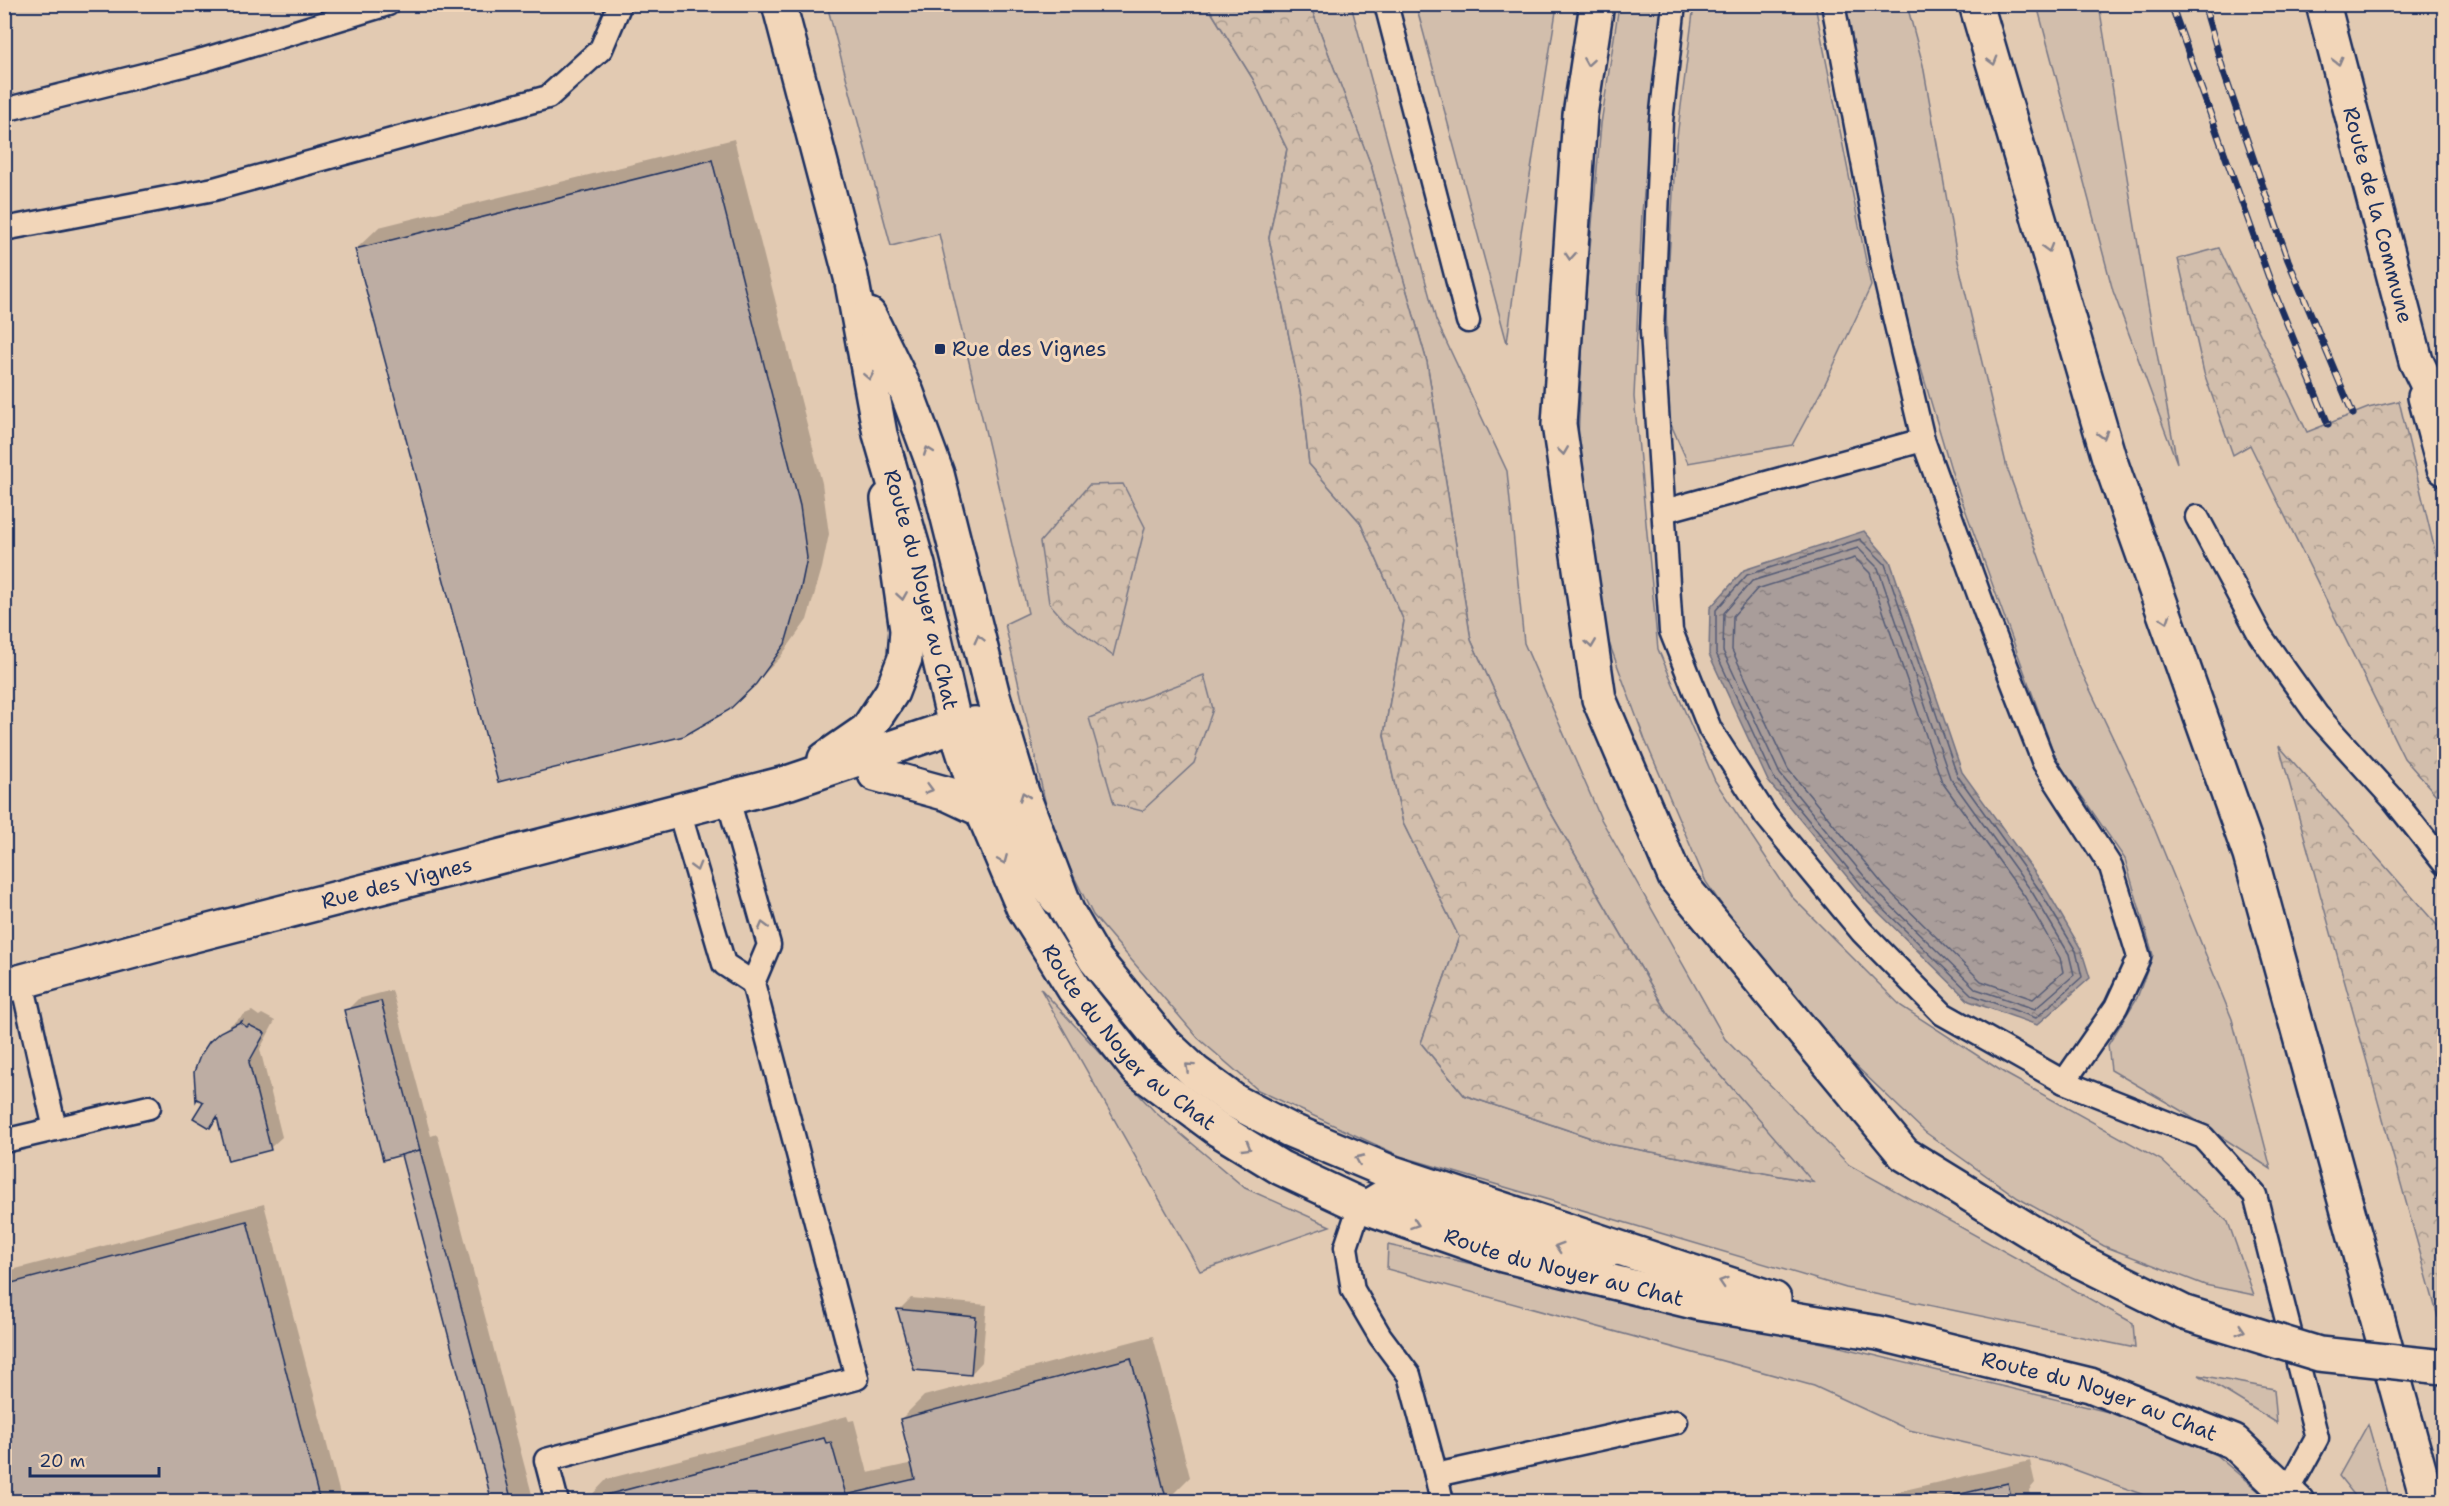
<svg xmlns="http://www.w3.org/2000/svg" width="2449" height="1506" viewBox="0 0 2449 1506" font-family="'Shantell Sans',sans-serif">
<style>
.built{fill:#e2cab2}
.grass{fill:#d2beac;stroke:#767685;stroke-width:1.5}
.forest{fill:url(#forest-crowns);stroke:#767685;stroke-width:1.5}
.water{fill:url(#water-ripples);stroke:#707182;stroke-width:1.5}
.shadow{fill:#0003}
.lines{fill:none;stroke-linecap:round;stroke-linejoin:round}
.shore{stroke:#545b76;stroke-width:1.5}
.building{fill:#bdada3;stroke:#1b2f5e;stroke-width:1.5}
.lane-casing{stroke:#1b2f5e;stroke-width:27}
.street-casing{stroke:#1b2f5e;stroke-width:38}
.secondary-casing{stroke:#1b2f5e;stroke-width:38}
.primary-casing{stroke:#1b2f5e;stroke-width:38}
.lane{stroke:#f2d6b9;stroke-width:22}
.street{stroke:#f2d6b9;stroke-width:33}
.secondary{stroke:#f2d6b9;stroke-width:33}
.primary{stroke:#f2d6b9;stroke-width:33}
.rail-casing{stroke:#1b2f5e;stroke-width:7}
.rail{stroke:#f2d6b9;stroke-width:4.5;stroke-dasharray:14;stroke-linecap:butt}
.secondary-bridge-casing{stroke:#1b2f5e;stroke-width:38;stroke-linecap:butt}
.secondary-bridge{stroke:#f2d6b9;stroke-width:33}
.oneway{stroke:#86828c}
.poi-dot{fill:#1b2f5e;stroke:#f2d6b9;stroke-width:2}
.labels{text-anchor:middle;stroke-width:6;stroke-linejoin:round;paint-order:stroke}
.street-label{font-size:21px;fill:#1b2f5e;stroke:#f2d6b9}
.poi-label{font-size:21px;fill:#1b2f5e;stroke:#f2d6b9;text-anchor:start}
</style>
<defs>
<pattern id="forest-crowns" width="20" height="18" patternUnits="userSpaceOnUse" patternTransform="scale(1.5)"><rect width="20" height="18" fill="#d2beac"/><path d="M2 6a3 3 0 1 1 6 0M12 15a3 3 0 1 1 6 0" fill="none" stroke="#aa9b8f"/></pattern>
<pattern id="water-ripples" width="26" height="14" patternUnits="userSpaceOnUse" patternTransform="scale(1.5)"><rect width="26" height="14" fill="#a99d9a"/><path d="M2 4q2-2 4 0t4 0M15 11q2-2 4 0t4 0" fill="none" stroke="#898081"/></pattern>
</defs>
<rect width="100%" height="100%" fill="#f2d6b9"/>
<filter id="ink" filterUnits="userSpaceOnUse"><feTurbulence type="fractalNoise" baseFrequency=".0167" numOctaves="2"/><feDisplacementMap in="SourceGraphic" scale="12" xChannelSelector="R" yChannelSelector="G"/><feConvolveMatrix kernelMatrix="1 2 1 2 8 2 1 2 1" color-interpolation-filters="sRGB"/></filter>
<g filter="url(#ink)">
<polygon class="built" points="5,5 2444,5 2444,1501 5,1502"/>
<g class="grass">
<polygon points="827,5 1207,5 1253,79 1287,149 1269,238 1302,401 1309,464 1360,522 1404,621 1384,735 1403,823 1459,937 1421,1043 1464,1095 1609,1144 1812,1182 1667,1013 1548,808 1471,640 1427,362 1371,166 1310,5 1351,5 1436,320 1507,471 1524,643 1601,819 1725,1039 1849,1165 2133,1323 2135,1348 1846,1288 1400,1156 1258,1090 1198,1038 1093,915 1052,832 1005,624 1028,613 939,234 891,246"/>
<polygon points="1416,5 1557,5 1521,233 1507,343"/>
<polygon points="1619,5 1664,5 1642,212 1634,397 1658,649 1715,781 1792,897 1901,1006 2006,1074 2161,1160 2228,1222 2254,1295 2205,1285 2104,1246 2018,1198 1925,1132 1785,998 1706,882 1645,740 1605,632 1578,438 1584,314 1601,124"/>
<polygon points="1694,5 1815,5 1871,286 1824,386 1792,445 1688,463 1669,420 1666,307 1676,145"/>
<polygon points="1840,5 1907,5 1923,65 1957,257 2007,468 2076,660 2146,808 2232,1019 2271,1169 2180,1110 2111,1070 2108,1045 2137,998 2153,955 2125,859 2056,759 1953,476 1908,325"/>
<polygon points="2037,5 2099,5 2145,288 2177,463 2113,291"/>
<polygon points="1040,988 1155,1112 1245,1188 1330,1226 1200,1271"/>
<polygon points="1388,1245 1840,1347 2137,1419 2216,1455 2270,1501 2160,1501 2062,1465 1909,1430 1814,1386 1387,1269"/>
<polygon points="2199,1375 2274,1389 2277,1423"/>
<polygon points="2368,1424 2390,1501 2359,1501 2339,1476"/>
</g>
<g class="forest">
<polygon points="1207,5 1310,5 1371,165 1427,362 1471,640 1548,808 1667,1013 1813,1182 1609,1144 1464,1095 1421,1043 1459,937 1403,823 1384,735 1404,621 1360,522 1309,464 1302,401 1269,238 1287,149 1253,79"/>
<polygon points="2219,248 2307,432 2368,408 2399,401 2444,588 2444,804 2404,758 2250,445 2233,455 2204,373 2178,259"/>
<polygon points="1123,484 1145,527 1113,656 1064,620 1049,603 1040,542 1089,485"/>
<polygon points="1204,675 1213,709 1194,763 1142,811 1114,804 1089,718"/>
<polygon points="2279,746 2444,933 2444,1317 2438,1317"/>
</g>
<polygon class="water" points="1864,531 1890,561 1962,772 2043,884 2081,949 2090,978 2037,1025 1969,1001 1868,902 1768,781 1709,654 1710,608 1744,570"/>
<g class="shadow">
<polygon points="734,139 822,483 829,534 822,568 807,620 779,659 755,683 356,249 379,227"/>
<polygon points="392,990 431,1136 437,1134 534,1502 493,1502 402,1153 346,1011 358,999"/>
<polygon points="252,1011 259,1016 262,1014 275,1021 260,1049 282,1137 270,1148 218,1117 210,1126 205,1101 210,1043 222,1031 245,1014"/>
<polygon points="264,1204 342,1502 4,1502 4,1272"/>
<polygon points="911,1298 987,1305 982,1362 971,1374 899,1310"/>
<polygon points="1153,1336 1190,1477 1167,1500 585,1502 607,1479 847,1416 849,1421 854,1420 868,1473 913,1463 901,1419 924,1396"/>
<polygon points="2030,1461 2035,1483 2029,1490 2031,1502 1853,1502"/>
</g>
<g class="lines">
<g class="shore">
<polygon points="1860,539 1885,564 1957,775 2038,888 2076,951 2082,977 2036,1018 1972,995 1872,898 1774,778 1716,653 1716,610 1747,575"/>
<polygon points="1858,548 1878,568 1950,778 2032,892 2069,954 2074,975 2035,1009 1976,989 1878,893 1780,774 1723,651 1724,613 1752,581"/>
<polygon points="1855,558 1870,573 1942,782 2025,897 2060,958 2063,972 2033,999 1981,981 1885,887 1788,769 1732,650 1733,616 1757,589"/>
</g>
</g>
<g class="building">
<polygon points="712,160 800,506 807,558 800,592 785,644 756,684 729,710 684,736 498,782 355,249"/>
<polygon points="381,1001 420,1150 383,1160 344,1010"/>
<polygon points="242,1021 241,1023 247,1027 249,1025 265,1033 249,1062 271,1150 228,1161 217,1117 210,1128 193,1118 203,1102 197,1099 196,1101 194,1072 200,1056 209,1042 220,1032"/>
<polygon points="420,1150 477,1367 512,1502 492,1502 401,1155"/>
<polygon points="247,1221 320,1502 4,1502 4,1285"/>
<polygon points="897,1309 976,1317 971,1375 914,1370"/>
<polygon points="1131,1358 1167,1502 583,1501 824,1438 826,1443 831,1442 846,1495 915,1479 900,1419"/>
<polygon points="2008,1483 2012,1502 1927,1502"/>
</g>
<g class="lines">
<defs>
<g id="lane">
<polyline points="1386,4 1468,321"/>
<polyline points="1674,4 1661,121 1652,331 1671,631 1710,729 1766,816 1862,932 1943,1014 2064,1082 2203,1137 2255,1195 2317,1438 2287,1493"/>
<polyline points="1833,4 1885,278 1923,440 1985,611 2044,763 2111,867 2139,957 2116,1007 2064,1082"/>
<polyline points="4,110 203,60 388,4"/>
<polyline points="4,229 214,189 548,97 601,49 620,4"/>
<polyline points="1664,511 1923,440"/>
<polyline points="2197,517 2260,635 2317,715 2394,800 2444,863"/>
<polyline points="679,811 724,964 753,983 769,945 728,799"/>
<polyline points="22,982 55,1129 149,1107"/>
<polyline points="4,1141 55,1129"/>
<polyline points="1436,1475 1409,1375 1380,1336 1353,1290 1346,1247 1360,1205 1383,1191 1581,1254 1615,1254"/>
<polyline points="557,1502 546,1460 857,1378 753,983"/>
<polyline points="1442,1502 1436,1475 1676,1422"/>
</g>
<g id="street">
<polyline points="975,724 999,797 1033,866 1057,898"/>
<polyline points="825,759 867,730 892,692 905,658 907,630 888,499"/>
<polyline points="875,774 948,794 982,810"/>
<path id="s1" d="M4,986L186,937L790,782L955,726L975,724"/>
</g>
<g id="secondary">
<path id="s2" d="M779,4L851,277L880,434L918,565L955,726L982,810L1023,907L1074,989L1138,1070L1219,1130L1281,1168L1360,1205L1503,1255L1698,1303L1878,1333L2090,1385L2234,1442L2297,1502"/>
<polyline points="1597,4 1580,115 1559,424 1599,699 1675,877 1904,1154 2072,1257 2185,1313"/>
<path id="s3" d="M2323,4L2416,361L2444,419"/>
<polyline points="869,315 907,393 937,474 993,696 1022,793 1067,911 1095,959 1162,1041 1195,1072 1236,1102 1290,1130 1390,1172 1774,1299"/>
<polyline points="2425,397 2444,468"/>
</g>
<polyline id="primary" points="1976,4 2109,458 2250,855 2428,1502"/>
</defs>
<use href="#lane" class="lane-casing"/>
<use href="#street" class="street-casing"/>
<use href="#secondary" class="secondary-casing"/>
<use href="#primary" class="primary-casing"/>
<use href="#lane" class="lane"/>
<use href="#street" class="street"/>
<use href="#secondary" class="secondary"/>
<use href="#primary" class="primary"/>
<defs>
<g id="rail">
<polyline points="2171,4 2273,289 2328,424"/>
<polyline points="2204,4 2224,73 2288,260 2353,414"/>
</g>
</defs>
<use href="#rail" class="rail-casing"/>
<use href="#rail" class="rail"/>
<defs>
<polyline id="secondary-bridge" points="2185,1313 2319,1354 2444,1367"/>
</defs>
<use href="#secondary-bridge" class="secondary-bridge-casing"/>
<use href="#secondary-bridge" class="secondary-bridge"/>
</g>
<defs><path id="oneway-chevron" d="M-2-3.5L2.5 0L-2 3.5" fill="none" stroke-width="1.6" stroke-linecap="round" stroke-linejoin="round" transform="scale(1.5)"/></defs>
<g class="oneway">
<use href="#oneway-chevron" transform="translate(1993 61) rotate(74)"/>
<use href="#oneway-chevron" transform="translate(2338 61) rotate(75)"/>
<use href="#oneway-chevron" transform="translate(1588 62) rotate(99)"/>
<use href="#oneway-chevron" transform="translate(2048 248) rotate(74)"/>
<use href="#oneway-chevron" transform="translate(1570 256) rotate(94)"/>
<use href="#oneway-chevron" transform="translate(869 376) rotate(79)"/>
<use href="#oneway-chevron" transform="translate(2103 435) rotate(74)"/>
<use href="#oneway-chevron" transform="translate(928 451) rotate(-110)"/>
<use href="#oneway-chevron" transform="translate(1563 451) rotate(82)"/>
<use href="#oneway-chevron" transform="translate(902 596) rotate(81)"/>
<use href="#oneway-chevron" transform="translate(2166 619) rotate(71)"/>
<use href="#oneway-chevron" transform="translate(979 639) rotate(-104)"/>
<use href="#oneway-chevron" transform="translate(1591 644) rotate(82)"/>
<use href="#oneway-chevron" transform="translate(929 789) rotate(16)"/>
<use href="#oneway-chevron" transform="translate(1024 796) rotate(-109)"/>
<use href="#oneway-chevron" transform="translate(1003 860) rotate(67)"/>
<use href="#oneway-chevron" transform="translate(696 867) rotate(74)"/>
<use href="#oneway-chevron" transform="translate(763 926) rotate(-105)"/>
<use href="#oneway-chevron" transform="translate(1189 1067) rotate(-138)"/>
<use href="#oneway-chevron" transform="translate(1247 1147) rotate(31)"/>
<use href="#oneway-chevron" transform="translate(1359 1159) rotate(-157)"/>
<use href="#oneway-chevron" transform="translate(1415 1224) rotate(19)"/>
<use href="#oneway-chevron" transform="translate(1559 1247) rotate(-162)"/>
<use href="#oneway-chevron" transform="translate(1723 1282) rotate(-162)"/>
<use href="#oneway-chevron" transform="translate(2241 1330) rotate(17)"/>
</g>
</g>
<rect class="poi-dot" x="934" y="343" width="12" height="12" rx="3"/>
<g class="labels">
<g class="street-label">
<text dy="7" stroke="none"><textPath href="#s3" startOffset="218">Route de la Commune</textPath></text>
<text dy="7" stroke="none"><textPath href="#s2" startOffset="603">Route du Noyer au Chat</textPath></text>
<text dy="7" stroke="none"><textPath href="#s1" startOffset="406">Rue des Vignes</textPath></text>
<text dy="7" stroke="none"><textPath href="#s2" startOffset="1107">Route du Noyer au Chat</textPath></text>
<text dy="7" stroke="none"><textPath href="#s2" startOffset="1611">Route du Noyer au Chat</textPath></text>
<text dy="7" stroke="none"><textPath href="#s2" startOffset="2163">Route du Noyer au Chat</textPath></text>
</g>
<g class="poi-label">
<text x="952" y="356">Rue des Vignes</text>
</g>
</g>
<rect width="2449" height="1506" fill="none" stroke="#f2d6b9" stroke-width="24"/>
<rect x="12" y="12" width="2425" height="1482" fill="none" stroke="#1b2f5e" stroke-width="2" filter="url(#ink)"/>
<path d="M30 1467v9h129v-9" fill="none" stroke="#1b2f5e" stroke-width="3"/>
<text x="39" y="1467" font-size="18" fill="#1b2f5e" stroke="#f2d6b9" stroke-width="4.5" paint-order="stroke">20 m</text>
</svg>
